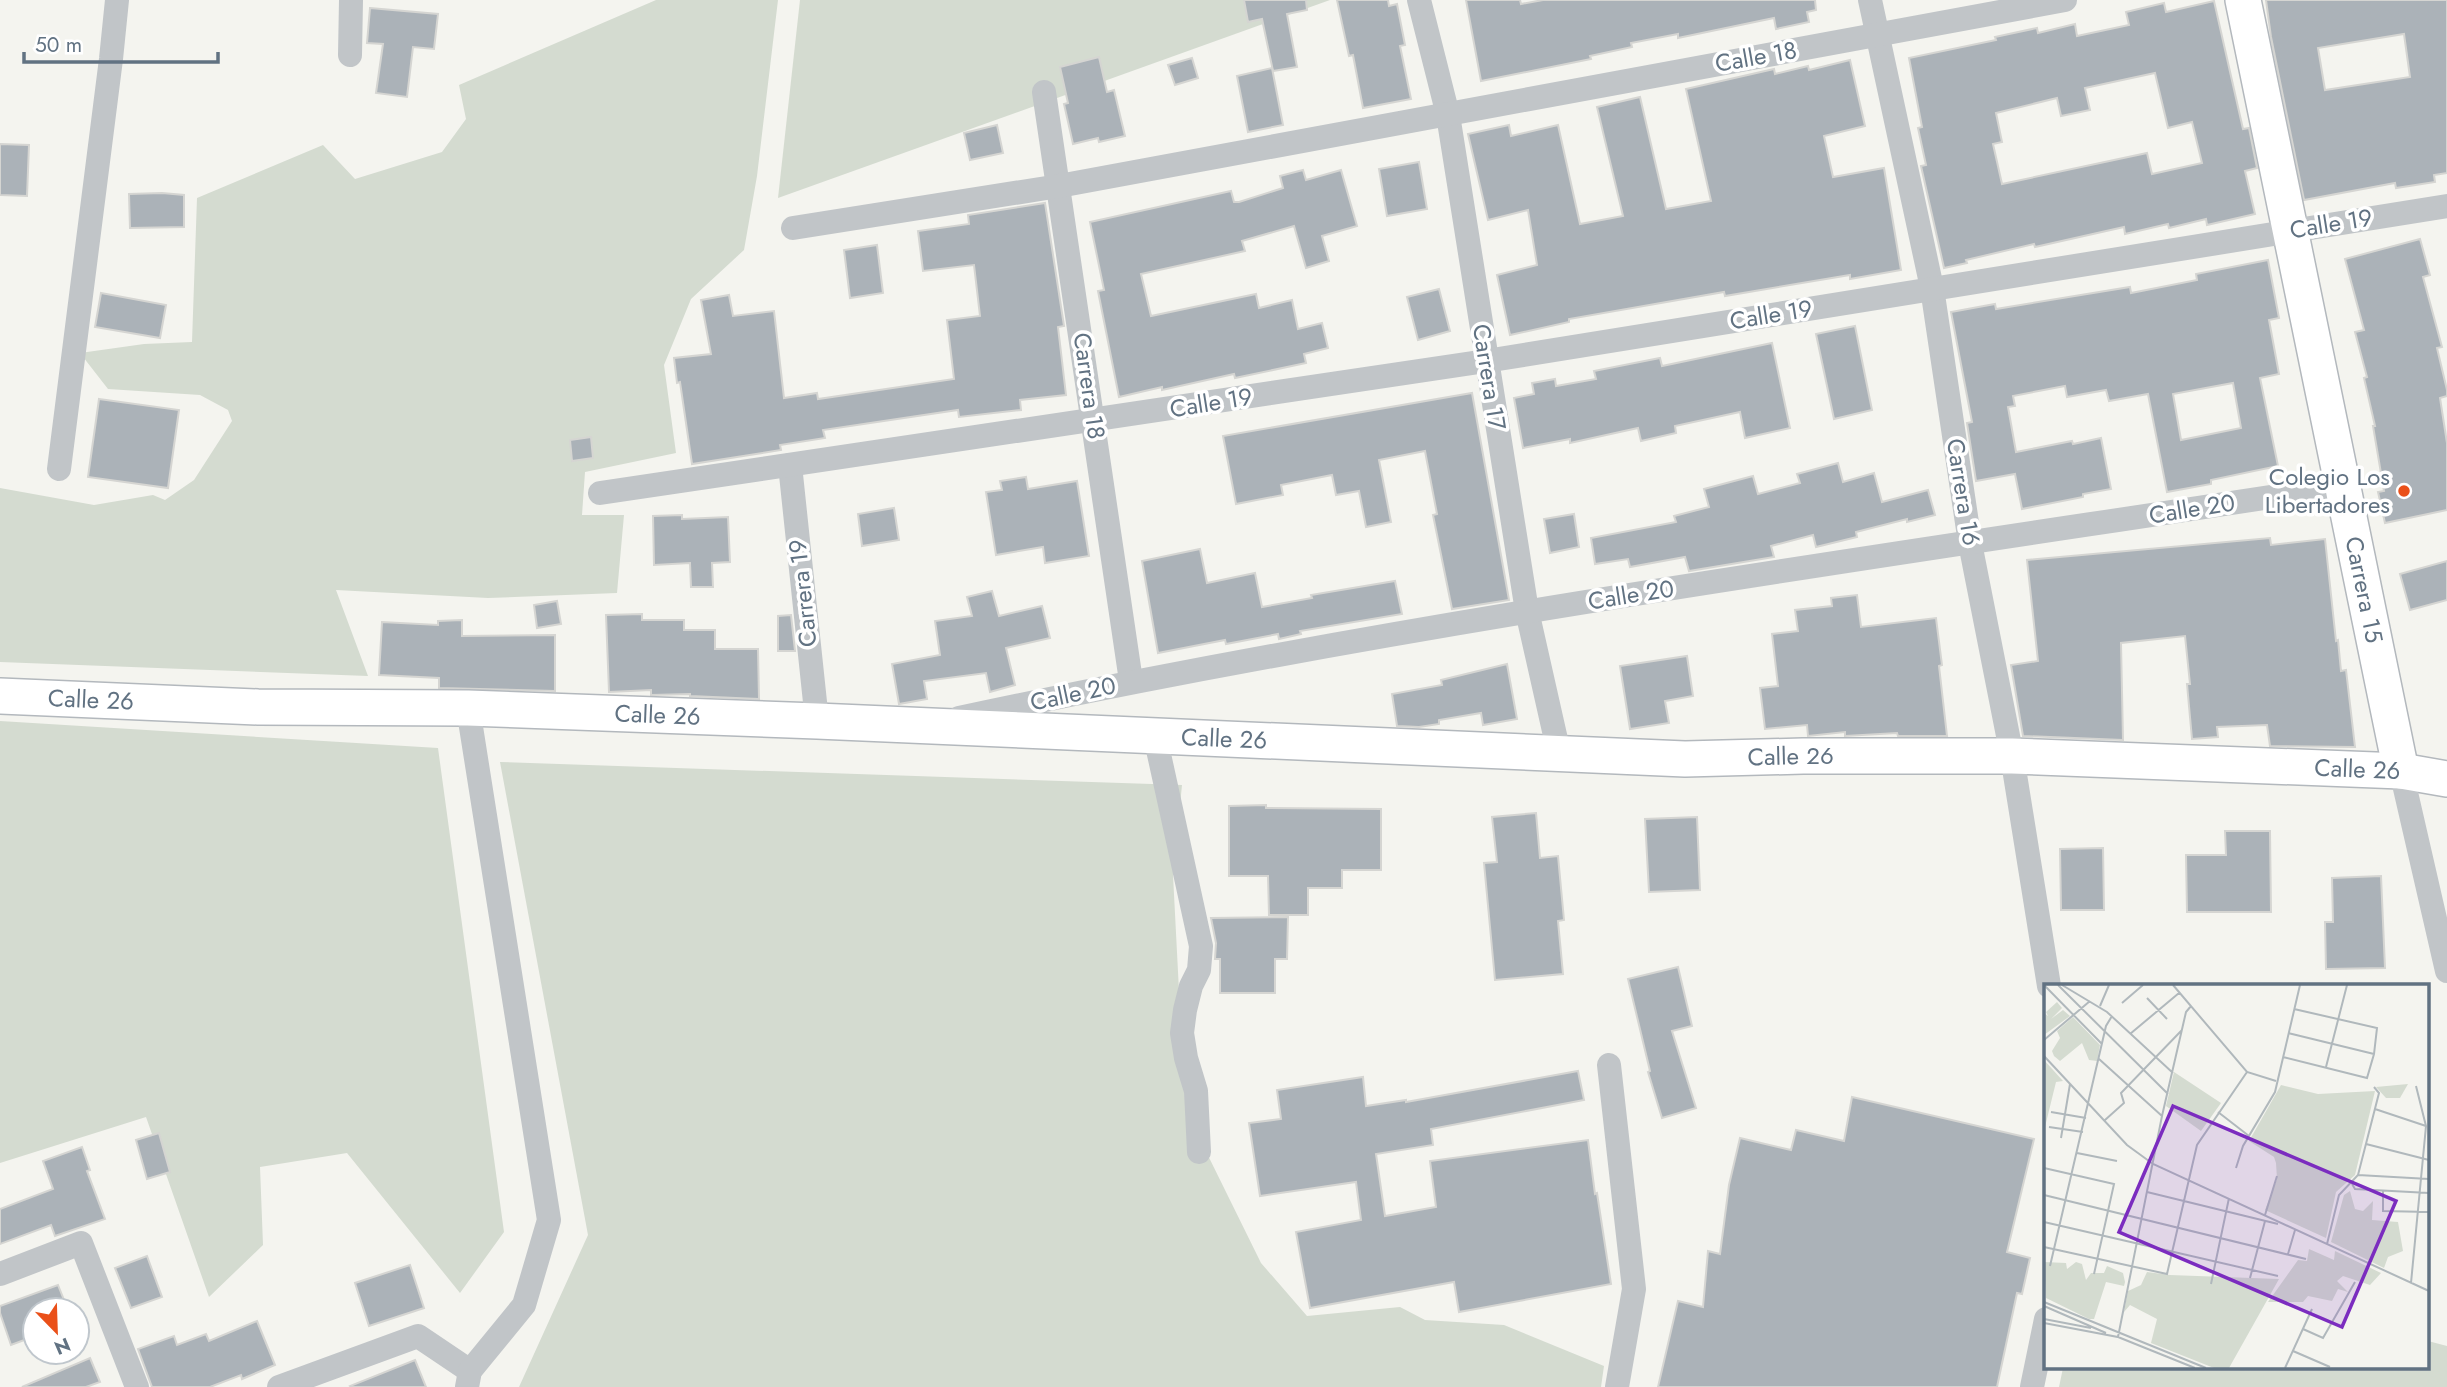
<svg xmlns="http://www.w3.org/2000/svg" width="2447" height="1387" viewBox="0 0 2447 1387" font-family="Jost,sans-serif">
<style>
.green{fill:#d4dbd0}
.building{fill:#abb2b8;stroke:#d5d5d2;stroke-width:2;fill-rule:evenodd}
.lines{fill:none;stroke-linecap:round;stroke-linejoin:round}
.secondary-casing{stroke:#b3b8bd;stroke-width:38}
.street{stroke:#c1c5c8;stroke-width:24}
.secondary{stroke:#fff;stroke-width:35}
.poi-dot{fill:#ea5019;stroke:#fff;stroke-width:2.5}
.labels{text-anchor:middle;stroke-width:7;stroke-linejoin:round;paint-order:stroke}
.street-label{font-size:24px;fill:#617282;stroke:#fff}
.poi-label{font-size:24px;fill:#617282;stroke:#fff;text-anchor:end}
.inset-road{fill:none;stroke:#b0b8bc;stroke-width:2}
.view{fill:#7b2cbf;fill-opacity:0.15;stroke:#7b2cbf;stroke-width:3.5}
.inset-edge{fill:none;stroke:#617282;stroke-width:3.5}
</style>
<rect width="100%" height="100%" fill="#f4f4ef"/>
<g class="green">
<polygon points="656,0 778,0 757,176 744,250 691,299 664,365 676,453 585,472 582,515 624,515 617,593 488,598 336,590 368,676 0,662 0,488 94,505 153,495 165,500 194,480 232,421 228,410 200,395 108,389 80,353 144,344 192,342 197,198 323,145 355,179 442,152 466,119 459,85"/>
<polygon points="800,0 1330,0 778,198"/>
<polygon points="0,721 438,748 504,1232 460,1293 347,1153 260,1167 263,1245 209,1297 146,1117 0,1163"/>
<polygon points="500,762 1182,785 1173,875 1179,991 1191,1121 1261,1263 1307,1316 1400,1307 1425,1320 1504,1325 1604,1366 1601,1387 519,1387 588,1235"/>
<polygon points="2428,1341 2447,1346 2447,1387 2059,1387 2063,1368 2428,1368"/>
</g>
<g class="building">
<polygon points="1244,0 1306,0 1307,10 1287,14 1297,67 1273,71 1262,19 1248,22"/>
<polygon points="1337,0 1388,0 1389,6 1397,4 1405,45 1400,46 1411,99 1363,108 1353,55 1349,56"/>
<polygon points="1466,0 1520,0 1521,4 1543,0 1815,0 1816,10 1807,12 1809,22 1776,29 1774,18 1678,38 1678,34 1631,43 1632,47 1590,56 1591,59 1481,81"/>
<path d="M2266,0H2447V173L2434,175L2435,182L2396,188L2395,183L2304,200L2271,37ZM2404,34L2410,77L2325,90L2318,48Z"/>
<path d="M2214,1L2243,129L2249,128L2257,168L2245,171L2255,214L2207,225L2206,219L2169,228L2168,224L2125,234L2124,227L2035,247L2034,244L1966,260L1967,263L1944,268L1921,166L1926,165L1918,128L1922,127L1909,58L1996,40L1995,37L2037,28L2038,33L2075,24L2077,36L2129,25L2126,12L2164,3L2166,12ZM2155,73L2168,128L2192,122L2202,163L2152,174L2147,153L2002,184L1993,144L2002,142L1996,113L2057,98L2061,116L2090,110L2085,88Z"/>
<polygon points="370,8 438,14 434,49 413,47 407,97 376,93 383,44 367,43"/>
<polygon points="1099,57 1107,92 1114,90 1125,136 1099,142 1098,138 1073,144 1064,104 1068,103 1060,67"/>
<polygon points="1192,58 1198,78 1175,85 1168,65"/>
<polygon points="1850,60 1865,126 1824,136 1833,177 1884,168 1901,270 1850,279 1850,275 1725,296 1724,292 1569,319 1569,322 1510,335 1497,275 1537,265 1528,210 1488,220 1468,134 1509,125 1511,136 1558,125 1580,224 1623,216 1597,107 1640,97 1666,209 1711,201 1686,89 1774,69 1775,74 1808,66 1809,70"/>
<polygon points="1272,68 1283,125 1248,132 1237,76"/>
<polygon points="997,125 1003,153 970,160 964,133"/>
<polygon points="0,144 29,145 27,196 0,195"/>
<polygon points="1419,162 1427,209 1387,216 1379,169"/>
<polygon points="1303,170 1306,180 1341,170 1357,226 1322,236 1329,261 1306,268 1294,226 1242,241 1245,251 1141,274 1151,316 1256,294 1259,308 1292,300 1298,329 1322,323 1328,348 1304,354 1306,363 1235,378 1234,374 1162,390 1162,387 1119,397 1098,291 1104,290 1090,222 1231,191 1234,202 1239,202 1283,188 1280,176"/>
<polygon points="162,193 184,195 184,227 130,228 129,194"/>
<polygon points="1045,203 1064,326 1058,327 1066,395 1020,400 1021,410 959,417 958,410 823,430 825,438 780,445 781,450 692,464 680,382 677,383 674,358 711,354 701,300 729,295 733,316 774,311 784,398 817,393 818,399 954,379 947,320 980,316 974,265 923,271 918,231 969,224 968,215"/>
<polygon points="2420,239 2430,275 2423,277 2442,347 2437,348 2447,390 2447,396 2440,398 2447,443 2447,510 2385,523 2378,492 2384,491 2373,426 2375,426 2364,378 2367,377 2355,332 2364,330 2345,259"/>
<polygon points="877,245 883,293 850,298 844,250"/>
<path d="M2268,260L2279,318L2269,320L2279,374L2260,378L2278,466L2211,480V484L2167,492L2148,394L2109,401L2106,390L2067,397L2065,386L2013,396L2015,406L2008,407L2016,452L2072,441L2073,444L2101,438L2111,489L2083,494V497L2022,509L2015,474L1976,481L1967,423L1972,422L1951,312L1995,304L1996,309L2130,287L2131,293L2197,280L2196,274ZM2233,383L2241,428L2181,440L2173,394Z"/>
<polygon points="1439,289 1450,331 1418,340 1407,297"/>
<polygon points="101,293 166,305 160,338 95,327"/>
<polygon points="1855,326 1872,410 1834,419 1816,334"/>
<polygon points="1772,343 1790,428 1745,438 1740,412 1675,426 1676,433 1641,441 1638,428 1570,443 1570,439 1523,448 1514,398 1534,394 1532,383 1555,379 1556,386 1596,379 1594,371 1660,358 1662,366"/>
<polygon points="1472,393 1509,600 1452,609 1433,515 1437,514 1425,451 1379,460 1391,522 1366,527 1359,491 1336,495 1332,475 1281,485 1283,495 1236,504 1223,436"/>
<polygon points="99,399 179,410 168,488 88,477"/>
<polygon points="591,437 593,458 572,461 570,440"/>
<polygon points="1838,463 1843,482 1874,473 1882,502 1928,490 1935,515 1907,522 1907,519 1856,532 1857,537 1816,547 1813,535 1771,546 1774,557 1689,571 1685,557 1630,567 1628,559 1595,564 1591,538 1676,522 1674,516 1709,507 1704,489 1753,476 1758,494 1800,483 1797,474"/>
<polygon points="1026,477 1028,489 1077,481 1089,556 1045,563 1043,547 996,555 986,492 1002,490 1000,481"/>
<polygon points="894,508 899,540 862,546 858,514"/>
<polygon points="1574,514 1579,547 1550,553 1544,519"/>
<polygon points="682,515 682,519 728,517 730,562 712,563 713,587 691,587 690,563 654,565 653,516"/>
<polygon points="2270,538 2271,545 2325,539 2336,641 2338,640 2341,671 2346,670 2355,747 2270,746 2267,725 2217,727 2218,737 2192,739 2187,684 2190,684 2185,636 2121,643 2123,740 2023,736 2011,665 2038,661 2027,560"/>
<polygon points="1200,549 1207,583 1255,573 1262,607 1312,598 1311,595 1395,581 1402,614 1300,631 1301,634 1279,639 1278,634 1226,644 1225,640 1158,653 1142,561"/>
<polygon points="2447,561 2447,600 2410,610 2400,574"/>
<polygon points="992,591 999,616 1042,606 1050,638 1006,648 1015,685 990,692 986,673 924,681 927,699 899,704 892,664 940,655 935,621 972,616 967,597"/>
<polygon points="1857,595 1861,627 1936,618 1942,665 1939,666 1947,736 1898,736 1897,733 1845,736 1845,732 1808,736 1807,725 1765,729 1760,688 1778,686 1772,634 1798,631 1795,610 1832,606 1831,598"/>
<polygon points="557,601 561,624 537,628 534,605"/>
<polygon points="642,614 642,620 684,620 684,630 715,630 715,649 758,649 759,699 690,696 690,694 651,695 651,690 609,692 606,615"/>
<polygon points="791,615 795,651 778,651 778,616"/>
<polygon points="462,620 462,636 555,635 555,691 439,688 439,678 379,675 382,622 438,625 438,621"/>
<polygon points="1687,656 1693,696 1665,701 1669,723 1630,729 1620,666"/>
<polygon points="1507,664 1517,719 1483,725 1481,713 1439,720 1439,724 1419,727 1397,726 1392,694 1442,685 1441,680"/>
<polygon points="1266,805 1266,808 1381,809 1381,870 1342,870 1342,888 1308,888 1308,915 1269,915 1268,876 1229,876 1229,806"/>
<polygon points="1536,813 1540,858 1558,856 1564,920 1558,921 1563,974 1495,980 1484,863 1497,862 1492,817"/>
<polygon points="1697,817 1700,890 1649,892 1645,819"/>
<polygon points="2225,831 2270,831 2271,912 2187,912 2186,855 2226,855"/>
<polygon points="2103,848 2104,910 2061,910 2060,849"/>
<polygon points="2381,876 2385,968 2326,969 2325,922 2333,922 2332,878"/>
<polygon points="1288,917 1287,959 1275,959 1275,993 1220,993 1220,959 1215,959 1216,943 1211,918"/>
<polygon points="1678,967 1692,1026 1672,1031 1696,1108 1662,1118 1648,1072 1650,1071 1628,979"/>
<polygon points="1578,1071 1584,1100 1431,1129 1433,1145 1376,1154 1385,1216 1436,1207 1430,1161 1588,1140 1595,1194 1597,1193 1611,1284 1459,1312 1454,1282 1310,1308 1296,1232 1361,1220 1356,1182 1260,1196 1249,1123 1281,1119 1277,1090 1363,1077 1366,1106 1406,1100 1406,1102"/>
<polygon points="1852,1097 2034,1139 2007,1252 2030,1258 2022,1294 2017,1293 1997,1387 1658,1387 1678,1301 1703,1307 1708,1251 1720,1254 1729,1185 1740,1138 1791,1150 1796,1130 1844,1141"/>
<polygon points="159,1133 170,1172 147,1179 136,1140"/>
<polygon points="82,1147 90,1170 87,1171 105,1219 55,1236 51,1225 0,1244 0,1209 53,1189 43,1161"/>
<polygon points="147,1256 162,1297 131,1308 115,1268"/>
<polygon points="410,1265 424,1308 369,1326 355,1283"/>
<polygon points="58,1285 68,1310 35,1310 35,1336 11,1345 0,1313 0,1306"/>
<polygon points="257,1321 275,1365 242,1379 241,1375 210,1387 152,1387 138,1349 174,1336 177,1345 206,1334 209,1341"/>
<polygon points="90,1358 100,1382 86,1387 22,1387"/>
<polygon points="415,1360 426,1387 351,1387 350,1386"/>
</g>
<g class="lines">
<defs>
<g id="secondary">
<path id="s1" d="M2243,0L2401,771"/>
<path id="s2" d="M0,696L258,707L468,708L817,721L1685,759L1803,756H2012L2401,771L2447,779"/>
</g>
</defs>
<use href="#secondary" class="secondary-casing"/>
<g class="street">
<polyline points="1419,0 1448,115 1527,611 1559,753"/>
<polyline points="1870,0 1932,288 1970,543 2012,756 2049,986"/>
<polyline points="350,55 351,0"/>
<polyline points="1044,92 1131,681"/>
<polyline points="793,228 1059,186 2065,0"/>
<polyline points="790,465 817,721"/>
<polyline points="59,469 111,59 117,0"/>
<polyline points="600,493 1486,361 2447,206"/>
<path d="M959,718C1416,620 1880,557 2343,486"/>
<polyline points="1155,736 1201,946 1199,970 1191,986 1185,1010 1182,1033 1186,1058 1196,1091 1199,1152"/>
<polyline points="2401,771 2447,971"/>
<polyline points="1609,1065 1634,1289 1617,1387"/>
<polyline points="0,1274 81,1243 137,1387"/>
<polyline points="279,1387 418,1336 470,1371"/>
<polyline points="467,1387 470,1371 524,1305 549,1220 468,708"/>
<polyline points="2032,1387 2046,1319"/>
</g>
<use href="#secondary" class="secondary"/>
</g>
<circle class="poi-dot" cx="2404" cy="491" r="7"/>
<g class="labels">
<g class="street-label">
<text transform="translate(1756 57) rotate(-10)" y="8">Calle 18</text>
<text transform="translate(2331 224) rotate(-9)" y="8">Calle 19</text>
<text transform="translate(1771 315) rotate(-9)" y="8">Calle 19</text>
<text transform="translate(1489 377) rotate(81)" y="8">Carrera 17</text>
<text transform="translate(1089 386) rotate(82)" y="8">Carrera 18</text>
<text transform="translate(1211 403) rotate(-9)" y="8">Calle 19</text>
<text transform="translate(1963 492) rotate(81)" y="8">Carrera 16</text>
<text transform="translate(2192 509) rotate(-9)" y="8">Calle 20</text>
<text dy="8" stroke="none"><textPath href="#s1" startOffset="602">Carrera 15</textPath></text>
<text transform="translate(803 593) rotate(-96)" y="8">Carrera 19</text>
<text transform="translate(1631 595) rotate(-9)" y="8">Calle 20</text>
<text transform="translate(1073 694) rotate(-12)" y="8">Calle 20</text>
<text dy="8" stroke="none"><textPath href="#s2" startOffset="91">Calle 26</textPath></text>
<text dy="8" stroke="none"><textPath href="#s2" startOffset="658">Calle 26</textPath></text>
<text dy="8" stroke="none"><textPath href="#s2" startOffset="1225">Calle 26</textPath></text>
<text dy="8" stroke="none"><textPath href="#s2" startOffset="1792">Calle 26</textPath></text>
<text dy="8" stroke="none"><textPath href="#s2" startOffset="2359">Calle 26</textPath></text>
</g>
<g class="poi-label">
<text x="2390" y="485">Colegio Los<tspan x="2390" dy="28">Libertadores</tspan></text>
</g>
</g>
<g transform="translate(2044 984)">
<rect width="385" height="385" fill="#f4f4ef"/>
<path d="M13,18L18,24L7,35L19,26L26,32L0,51V29L4,32L2,28ZM29,33L56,61L53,77L45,76L38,59L16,77L10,72L8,67L16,54L13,47ZM0,76L19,97L12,98L0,147ZM130,88L177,119L157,147L122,122ZM364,100L356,114H342L332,103ZM237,101L274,110L331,107L311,191L292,208L282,254L221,226L233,195L232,179L230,173L205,157ZM306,207L311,225L319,227L329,217L328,236L354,238L359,267L344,273L340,284L287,258L300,211ZM265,265L290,276L291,267L337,289L326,301L299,292L293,297L304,308L294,305L288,317L264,312L259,318H224L254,276L263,277ZM0,278L22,279L23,285L32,278L38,280L42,296L47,289H60L63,282L79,289L81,298L80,302L62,298L50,335H45L2,314ZM103,288L126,291L235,295L185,384H170L107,359L113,335L86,321L80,328L84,307L97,301Z" fill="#d4dbd0"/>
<path class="inset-road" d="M0,1L58,60M14,1L124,110M18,1L63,28L129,89M129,1L203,88L232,97M103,14L123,35M78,19L99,1M56,22L65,1M244,49L330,70M86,50L135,9M0,56L46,17M0,72L83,161L109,180L385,307M239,73L323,94L330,70L333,44L250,25M55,75L118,132M282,83L303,1M331,125L382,142M7,128L42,134M174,128L205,152M61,136L80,119L77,109L138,46M5,143L39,148M17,154L26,100M322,160L385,176M33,169L73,177M0,184L70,200L50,290M192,184L199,162L231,108L256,1M314,191L385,195M308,200L311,205L385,209M339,206V227L385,228M103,208L234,240M0,211L262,275M221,231L233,192M0,238L234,292M283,260L295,211L314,191L335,109L330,103M0,263L123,290L153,161L203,88M244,270L251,246M6,282L62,42L68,32M206,294L221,237M367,299L382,142L372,102M167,300L185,214M0,318L162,384M0,322L62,349M0,335L47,344M0,339L74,353L118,132L142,28L147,22M259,345L279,354L311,298M74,353L151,384M249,367L286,383M241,384L268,325"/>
<path class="view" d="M129,122L352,217L298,343L75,248Z"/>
<rect width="385" height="385" class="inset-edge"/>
</g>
<g transform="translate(56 1331) rotate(157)"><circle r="33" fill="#ffffff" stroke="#c0c7cd" stroke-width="2"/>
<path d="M0-5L12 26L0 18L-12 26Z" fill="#ea5019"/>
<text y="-10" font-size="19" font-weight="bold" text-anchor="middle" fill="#617282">N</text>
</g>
<path d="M24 52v10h194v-10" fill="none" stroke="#617282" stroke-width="3.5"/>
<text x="35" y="52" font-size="21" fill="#617282" stroke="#ffffff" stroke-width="5" paint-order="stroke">50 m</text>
</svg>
